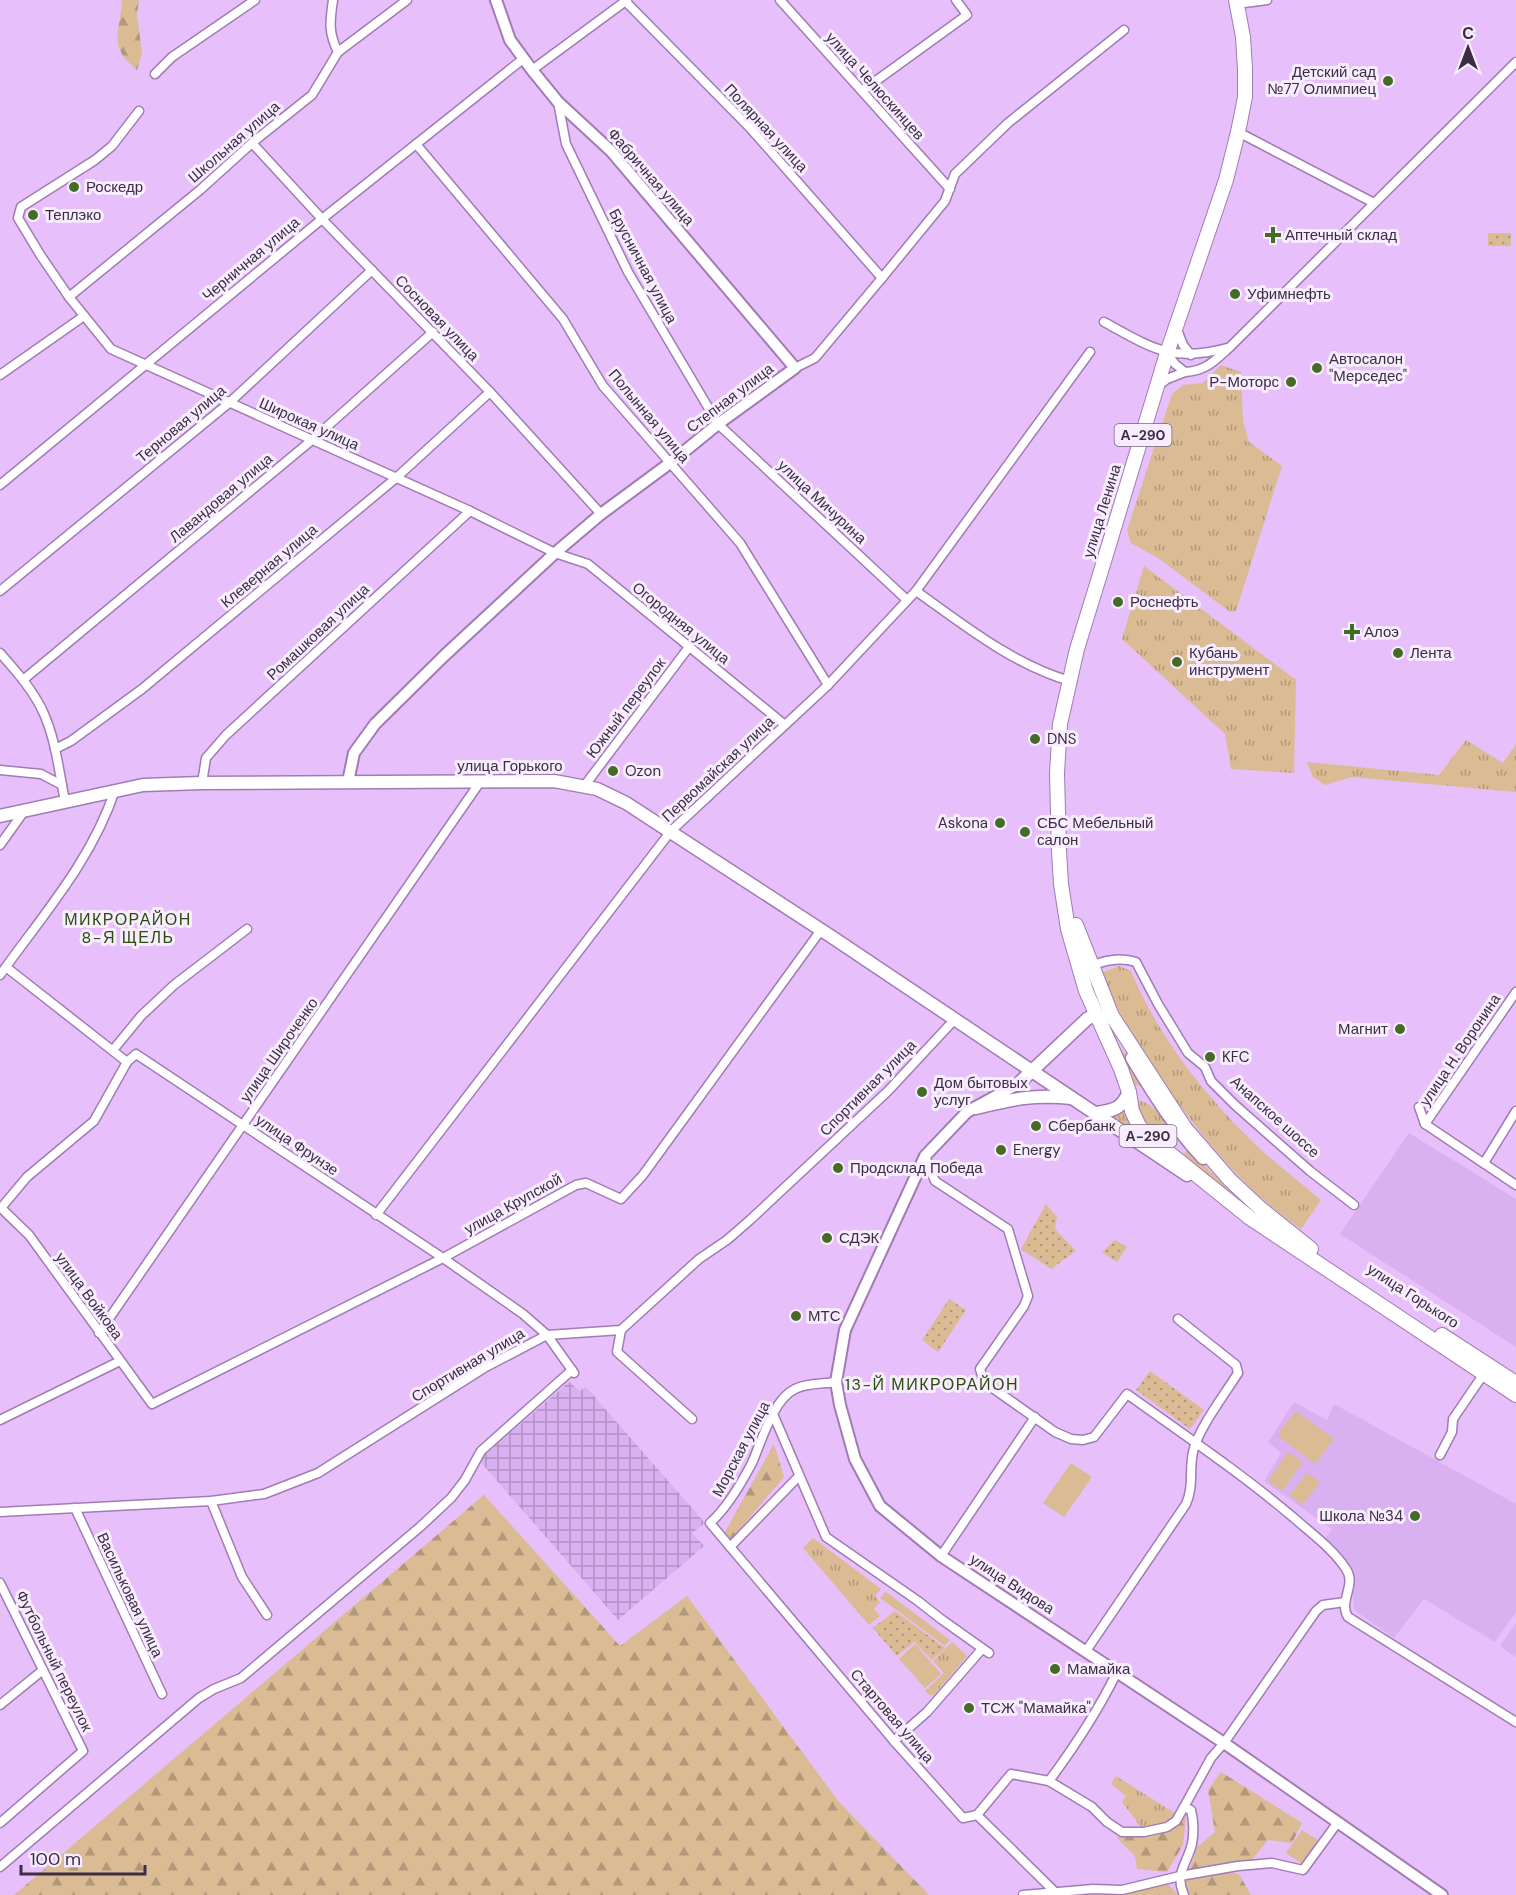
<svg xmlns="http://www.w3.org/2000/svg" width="1516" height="1895" viewBox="0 0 1516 1895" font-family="'DM Sans',sans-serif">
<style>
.built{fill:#dab1f0}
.industrial{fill:url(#industrial-grid)}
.grass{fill:url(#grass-tufts)}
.forest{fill:url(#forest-firs)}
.park{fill:url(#park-dots)}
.pitch{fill:#dabb93}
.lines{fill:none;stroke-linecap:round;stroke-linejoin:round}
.minor-casing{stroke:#a07cb3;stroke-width:11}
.tertiary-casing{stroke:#a07cb3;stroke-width:14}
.secondary-casing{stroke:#a07cb3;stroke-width:15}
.trunk-casing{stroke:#a07cb3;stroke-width:16}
.minor{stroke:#fff;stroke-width:8}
.tertiary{stroke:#fff;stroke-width:10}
.secondary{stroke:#fff;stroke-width:12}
.trunk{stroke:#fff;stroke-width:14}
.poi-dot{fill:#446c27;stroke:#f8ecff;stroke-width:2}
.labels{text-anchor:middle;stroke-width:6;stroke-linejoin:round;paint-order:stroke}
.shield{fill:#f8ecff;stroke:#74667c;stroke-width:1.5}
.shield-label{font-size:14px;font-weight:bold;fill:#3c2d44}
.poi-label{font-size:15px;fill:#3c2d44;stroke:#f8ecff;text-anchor:start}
.street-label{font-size:15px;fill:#3c2d44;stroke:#f8ecff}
.neighbourhood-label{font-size:16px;letter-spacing:1.5px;fill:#2a4d0b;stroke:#f8ecff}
</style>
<defs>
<pattern id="industrial-grid" width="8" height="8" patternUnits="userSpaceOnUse" patternTransform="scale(1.5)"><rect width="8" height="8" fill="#dab1f0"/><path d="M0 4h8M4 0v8" fill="none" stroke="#b290c4"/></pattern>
<pattern id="grass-tufts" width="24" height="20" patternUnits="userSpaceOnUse" patternTransform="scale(1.5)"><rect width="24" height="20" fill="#dabb93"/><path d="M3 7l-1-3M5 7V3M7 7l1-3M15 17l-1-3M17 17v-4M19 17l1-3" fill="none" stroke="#b2987a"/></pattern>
<pattern id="forest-firs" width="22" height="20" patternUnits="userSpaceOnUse" patternTransform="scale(1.5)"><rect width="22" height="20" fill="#dabb93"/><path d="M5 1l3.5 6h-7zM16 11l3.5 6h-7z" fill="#b2987a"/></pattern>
<pattern id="park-dots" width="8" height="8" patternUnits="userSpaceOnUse" patternTransform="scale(1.5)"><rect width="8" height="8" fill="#dabb93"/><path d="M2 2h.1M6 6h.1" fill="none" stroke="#b2987a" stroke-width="1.8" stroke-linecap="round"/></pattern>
</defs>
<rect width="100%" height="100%" fill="#e7bffa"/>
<g class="built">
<polygon points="1409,1133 1516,1199 1516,1347 1340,1234"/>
<polygon points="1294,1402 1327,1420 1334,1404 1516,1504 1516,1612 1495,1642 1424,1599 1394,1638 1354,1610 1352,1572 1326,1538 1332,1529 1264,1481 1281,1453 1268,1442"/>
<polygon points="1516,1623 1516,1657 1500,1646"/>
</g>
<polygon class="industrial" points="569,1382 580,1391 586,1387 705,1523 692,1533 704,1546 618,1620 479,1460"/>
<g class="grass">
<polygon points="1221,365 1241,372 1243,421 1249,442 1282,466 1236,611 1230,612 1158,558 1131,543 1127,530 1172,394 1183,385 1203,383"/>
<polygon points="1144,566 1296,680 1294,773 1231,769 1225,734 1122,639"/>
<polygon points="1466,740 1503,763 1516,744 1516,792 1352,777 1325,785 1313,777 1307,762 1439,775"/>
<path d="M1119,966L1131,971C1158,1037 1206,1097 1257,1146C1277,1165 1300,1182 1321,1200L1301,1229C1254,1197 1221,1159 1187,1115C1152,1069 1123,1026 1102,973Z"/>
<polygon points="1090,982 1121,1048 1146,1088 1134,1084 1131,1072 1098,1016"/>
<path d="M1139,1101C1151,1100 1172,1127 1176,1138C1178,1143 1176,1143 1173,1147L1168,1146L1140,1120L1136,1106Z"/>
<polygon points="1124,1107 1132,1129 1108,1113"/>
<polygon points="1188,1147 1209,1170 1235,1193 1233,1195 1182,1156 1187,1151"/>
<polygon points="813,1538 881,1589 875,1596 880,1602 874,1609 880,1616 869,1625 803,1548"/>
<polygon points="885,1592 886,1592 950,1640 945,1646 880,1598"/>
<polygon points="952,1642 967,1656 934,1695 929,1695 925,1691 944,1673 933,1661"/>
<path d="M1116,1776L1176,1814C1171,1826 1154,1827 1143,1830L1122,1802L1126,1796L1111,1784Z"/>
<polygon points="1166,1882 1178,1895 1121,1895 1124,1895"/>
</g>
<g class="forest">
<path d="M122,0H139L137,15L142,53L137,70C107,46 120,33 122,0Z"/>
<polygon points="774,1444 784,1477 731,1539 725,1532"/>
<polygon points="484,1495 620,1646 687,1596 839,1802 929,1895 14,1895"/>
<polygon points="1221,1772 1302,1823 1292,1843 1268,1840 1251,1861 1190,1870 1197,1847 1215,1832 1208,1790"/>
<path d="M1186,1816L1183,1845L1167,1872L1137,1869L1135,1856L1116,1837C1149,1835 1160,1841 1186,1816Z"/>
<polygon points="1226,1872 1239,1874 1251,1895 1188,1895 1186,1889 1186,1877"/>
</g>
<g class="park">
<rect x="1488" y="233" width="23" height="13"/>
<polygon points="1046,1204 1057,1217 1055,1229 1076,1251 1051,1269 1021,1249"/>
<polygon points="1115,1240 1127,1247 1117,1262 1102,1252"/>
<polygon points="949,1299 966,1310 938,1352 922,1340"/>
<polygon points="1150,1371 1204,1410 1190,1429 1136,1390"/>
<polygon points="895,1611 945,1648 932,1660 914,1642 897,1656 873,1628"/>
</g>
<g class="pitch">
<polygon points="1296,1411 1334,1439 1315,1464 1277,1435"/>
<polygon points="1288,1452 1303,1462 1282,1491 1268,1481"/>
<polygon points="1071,1463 1092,1477 1064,1517 1043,1503"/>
<polygon points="1307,1473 1320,1482 1302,1505 1290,1495"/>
<polygon points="915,1644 941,1674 925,1688 899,1659"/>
<polygon points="1302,1830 1318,1840 1302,1864 1286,1853"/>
</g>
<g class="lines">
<defs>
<g id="minor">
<path d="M333,0C330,21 328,32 338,52"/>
<polyline points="780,0 950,189"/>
<polyline points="625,1 751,129 882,278"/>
<polyline points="1237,4 1267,0"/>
<polyline points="532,70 627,0"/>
<polyline points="155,74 172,57 255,0"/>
<polyline points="862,91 967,15 956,0"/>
<polyline points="558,102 566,144 628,272 718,424 907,600"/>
<polyline points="139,111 112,146 95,160 21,207 18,218 41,256 69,297 111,349 470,511 555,553 588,564 785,725"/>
<polyline points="1238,132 1374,203"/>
<polyline points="252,143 322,219 490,392 601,514"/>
<polyline points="416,144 563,319 603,386 740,543 828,685"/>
<polyline points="69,297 200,190 252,143 312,95 338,52 407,0"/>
<path d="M1104,322C1152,348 1171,363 1227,348"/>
<polyline points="1176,327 1183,345 1191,355"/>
<path d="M1167,353L1175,364L1185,372C1206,371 1214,361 1230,347L1516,62"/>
<polyline points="795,368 815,358 882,278 945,201 955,174 1008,123 1124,30"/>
<polyline points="0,375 84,316"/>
<polyline points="1159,385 1167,379 1185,372"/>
<polyline points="0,485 322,219 523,59"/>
<polyline points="0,591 229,403 372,270"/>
<path d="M916,591C964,625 1012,664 1070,681"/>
<path d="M0,653C16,671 34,691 44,714C56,741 59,772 65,801"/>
<polyline points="23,680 312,440 433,332"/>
<polyline points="55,749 71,741 142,689 396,478 490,392"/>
<polyline points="0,770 41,774 62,785"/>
<polyline points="202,783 206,758 226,735 470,511"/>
<polyline points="585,785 689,647"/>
<polyline points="0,845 25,810"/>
<path d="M1091,966C1105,960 1121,957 1136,962L1158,1004L1188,1053L1205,1067L1211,1081L1235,1105L1310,1171L1354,1205"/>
<polyline points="6,967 127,1062"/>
<path d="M0,975C42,916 92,860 115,790"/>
<polyline points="113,1050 141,1016 174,985 247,929"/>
<polyline points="1419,1107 1425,1124 1516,1185"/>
<polyline points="1425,1124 1516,992"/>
<path d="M925,1156L935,1181L1008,1229L1028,1296L1024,1306L980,1369L984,1382L1055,1432L1071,1439L1083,1440L1094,1437L1127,1394C1183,1434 1241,1473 1294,1518C1312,1534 1332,1548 1346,1569C1357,1585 1338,1601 1348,1617L1516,1722"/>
<polyline points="1484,1163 1516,1111"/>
<polyline points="376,1215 671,831 828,685 916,591 1090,352"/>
<polyline points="621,1330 617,1352 692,1419"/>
<polyline points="99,1333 480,782"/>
<polyline points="574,1373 547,1335 523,1314 443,1258 136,1054 127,1062 94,1121 27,1177 1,1208 29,1235 152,1404 443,1258 576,1185 586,1183 621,1199 643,1175 821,930"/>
<path d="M836,1382C824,1384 806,1383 795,1389C773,1399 761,1443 752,1463C741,1484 727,1508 710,1523L894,1741L963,1818L977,1815L1056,1893"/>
<polyline points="773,1414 826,1537 918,1601 941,1619 989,1653"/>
<polyline points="0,1420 120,1361"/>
<polyline points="1440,1455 1452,1432 1453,1419 1485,1372"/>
<polyline points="211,1501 242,1577 267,1615"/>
<polyline points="75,1508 162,1694"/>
<polyline points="0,1512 211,1501 264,1494 318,1473 484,1368 547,1335 621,1330 699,1259 727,1240 750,1220 888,1091 955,1019"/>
<polyline points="730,1547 799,1476"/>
<polyline points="941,1556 1035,1417"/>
<polyline points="0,1583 83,1751 0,1823"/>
<path d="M1086,1651L1186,1504C1194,1486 1189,1470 1193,1452C1198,1429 1225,1394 1238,1373L1236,1365L1178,1319"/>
<polyline points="0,1705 43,1670"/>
<polyline points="894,1741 927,1712 982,1649"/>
<path d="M1049,1781C1075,1746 1098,1711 1117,1672"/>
<polyline points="977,1815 1011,1774 1049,1781 1092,1807 1107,1822 1122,1832 1144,1832 1167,1827 1176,1821 1184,1807"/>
<polyline points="0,1867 199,1698 214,1689 241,1678 420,1527 451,1498 465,1480 481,1451 572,1370"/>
<polyline points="1023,1895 1093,1889 1122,1890 1180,1876 1238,1866 1272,1863 1303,1870 1338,1822"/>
<path d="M1184,1895C1174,1874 1187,1864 1192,1844C1194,1832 1194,1821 1191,1810L1184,1807L1211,1758L1224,1743L1316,1611L1323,1605L1345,1602"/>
</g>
<g id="tertiary">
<polyline points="348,782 354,753 375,724 445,655 555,553 601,514 670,463 718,424 795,368 611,151 558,102 532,70 510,40 496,0"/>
<polyline points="1018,1084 967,1112 925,1156 845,1330 836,1382 840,1405 855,1459 880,1506 941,1556 1224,1743 1442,1895"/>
</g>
<g id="secondary">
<polyline points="0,816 143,785 202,783 554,781 597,789 626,803 832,937 1187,1175"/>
<path d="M1132,1058C1153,1093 1175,1128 1203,1158"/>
<polyline points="1018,1084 1087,1019 1092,1016 1106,1018"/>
<path d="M976,1108C1013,1099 1034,1094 1072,1098"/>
<path d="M1097,1113C1115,1110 1121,1109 1129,1092"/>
</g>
<g id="trunk">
<polyline points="1236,0 1243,37 1245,69 1245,97 1238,132 1226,180 1167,353 1101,571 1077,649 1060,724 1057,773 1059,851 1061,884 1068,929 1086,991 1121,1069 1129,1092 1132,1111 1139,1126 1148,1136 1250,1218 1516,1395"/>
<polyline points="1076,925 1112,1016 1185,1128 1230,1180 1261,1209 1311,1249"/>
<polyline points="1442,1335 1516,1383"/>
</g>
</defs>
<use href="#minor" class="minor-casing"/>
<use href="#tertiary" class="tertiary-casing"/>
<use href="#secondary" class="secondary-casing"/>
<use href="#trunk" class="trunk-casing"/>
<use href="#minor" class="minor"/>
<use href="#tertiary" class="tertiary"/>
<use href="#secondary" class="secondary"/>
<use href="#trunk" class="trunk"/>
</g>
<g class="poi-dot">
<circle cx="1388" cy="81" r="6"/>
<circle cx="74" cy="187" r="6"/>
<circle cx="33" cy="215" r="6"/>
<path d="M1270 226h6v6h6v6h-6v6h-6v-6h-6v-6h6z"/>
<circle cx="1235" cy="294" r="6"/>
<circle cx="1317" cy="368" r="6"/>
<circle cx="1291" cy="382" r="6"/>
<circle cx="1118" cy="602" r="6"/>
<path d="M1349 623h6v6h6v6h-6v6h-6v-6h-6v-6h6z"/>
<circle cx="1398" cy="653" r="6"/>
<circle cx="1177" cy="662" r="6"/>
<circle cx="1035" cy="739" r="6"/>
<circle cx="613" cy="771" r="6"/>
<circle cx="1000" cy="823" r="6"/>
<circle cx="1025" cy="832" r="6"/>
<circle cx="1400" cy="1029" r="6"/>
<circle cx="1210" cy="1057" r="6"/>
<circle cx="922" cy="1092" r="6"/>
<circle cx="1036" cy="1126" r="6"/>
<circle cx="1001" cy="1150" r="6"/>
<circle cx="838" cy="1168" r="6"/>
<circle cx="827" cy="1238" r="6"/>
<circle cx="796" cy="1316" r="6"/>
<circle cx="1415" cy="1516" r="6"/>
<circle cx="1055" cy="1669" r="6"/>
<circle cx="969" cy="1708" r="6"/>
</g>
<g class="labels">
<g class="shield">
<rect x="1114.5" y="424" width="57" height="22" rx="4.5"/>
<rect x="1119.5" y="1125" width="57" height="22" rx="4.5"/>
</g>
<g class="shield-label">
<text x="1143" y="440">А-290</text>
<text x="1148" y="1141">А-290</text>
</g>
<g class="poi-label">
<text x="1376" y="77" text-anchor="end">Детский сад<tspan x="1376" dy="17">№77 Олимпиец</tspan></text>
<text x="86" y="192">Роскедр</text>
<text x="45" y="220">Теплэко</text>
<text x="1285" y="240">Аптечный склад</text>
<text x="1247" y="299">Уфимнефть</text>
<text x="1329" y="364">Автосалон<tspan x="1329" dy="17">"Мерседес"</tspan></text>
<text x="1279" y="387" text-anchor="end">Р-Моторс</text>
<text x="1130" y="607">Роснефть</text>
<text x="1364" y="637">Алоэ</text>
<text x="1189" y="658">Кубань<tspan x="1189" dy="17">инструмент</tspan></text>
<text x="1410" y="658">Лента</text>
<text x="1047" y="744">DNS</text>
<text x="625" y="776">Ozon</text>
<text x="988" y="828" text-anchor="end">Askona</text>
<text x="1037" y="828">СБС Мебельный<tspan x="1037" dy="17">салон</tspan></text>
<text x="1388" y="1034" text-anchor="end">Магнит</text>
<text x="1222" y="1062">KFC</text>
<text x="934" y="1088">Дом бытовых<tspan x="934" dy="17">услуг</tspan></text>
<text x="1048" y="1131">Сбербанк</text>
<text x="1013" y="1155">Energy</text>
<text x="850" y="1173">Продсклад Победа</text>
<text x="839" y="1243">СДЭК</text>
<text x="808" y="1321">МТС</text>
<text x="1403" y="1521" text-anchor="end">Школа №34</text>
<text x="1067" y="1674">Мамайка</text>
<text x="981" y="1713">ТСЖ "Мамайка"</text>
</g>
<g class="street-label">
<text transform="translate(875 86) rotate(48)" y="5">улица Челюскинцев</text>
<text transform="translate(766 128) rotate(47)" y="5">Полярная улица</text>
<text transform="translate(234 142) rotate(-41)" y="5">Школьная улица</text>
<text transform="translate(651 177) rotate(49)" y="5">Фабричная улица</text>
<text transform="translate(251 259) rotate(-40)" y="5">Черничная улица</text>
<text transform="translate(643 266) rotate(62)" y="5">Брусничная улица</text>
<text transform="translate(437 318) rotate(46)" y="5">Сосновая улица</text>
<text transform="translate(730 398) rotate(-37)" y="5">Степная улица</text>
<text transform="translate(649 416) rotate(50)" y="5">Полынная улица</text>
<text transform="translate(181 424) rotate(-40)" y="5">Терновая улица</text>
<text transform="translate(309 424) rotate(24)" y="5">Широкая улица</text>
<text transform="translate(221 498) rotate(-40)" y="5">Лавандовая улица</text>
<text transform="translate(822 502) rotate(43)" y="5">улица Мичурина</text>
<text transform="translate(1102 511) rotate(-73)" y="5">улица Ленина</text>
<text transform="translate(269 566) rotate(-40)" y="5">Клеверная улица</text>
<text transform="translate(681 623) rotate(39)" y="5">Огородняя улица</text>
<text transform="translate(318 632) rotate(-43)" y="5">Ромашковая улица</text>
<text transform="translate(626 708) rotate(-53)" y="5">Южный переулок</text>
<text x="510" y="771">улица Горького</text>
<text transform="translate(718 769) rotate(-43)" y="5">Первомайская улица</text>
<text transform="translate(279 1050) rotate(-55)" y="5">улица Широченко</text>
<text transform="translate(1460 1050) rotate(-56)" y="5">улица Н. Воронина</text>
<text transform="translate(868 1088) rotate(-45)" y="5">Спортивная улица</text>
<text transform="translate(1275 1117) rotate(42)" y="5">Анапское шоссе</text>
<text transform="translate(297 1145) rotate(34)" y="5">улица Фрунзе</text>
<text transform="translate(513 1204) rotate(-29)" y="5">улица Крупской</text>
<text transform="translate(89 1296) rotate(54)" y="5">улица Войкова</text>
<text transform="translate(1413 1296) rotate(33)" y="5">улица Горького</text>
<text transform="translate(468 1365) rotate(-31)" y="5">Спортивная улица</text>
<text transform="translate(741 1449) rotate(-62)" y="5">Морская улица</text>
<text transform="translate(1012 1584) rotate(33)" y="5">улица Видова</text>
<text transform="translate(130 1595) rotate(65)" y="5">Васильковая улица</text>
<text transform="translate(54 1661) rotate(64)" y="5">Футбольный переулок</text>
<text transform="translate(892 1716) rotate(49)" y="5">Стартовая улица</text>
</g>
<g class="neighbourhood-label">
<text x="128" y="925">МИКРОРАЙОН<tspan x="128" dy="18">8-Я ЩЕЛЬ</tspan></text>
<text x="932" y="1390">13-Й МИКРОРАЙОН</text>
</g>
</g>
<g transform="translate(1468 48)" stroke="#f8ecff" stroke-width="4.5" paint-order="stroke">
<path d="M0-4.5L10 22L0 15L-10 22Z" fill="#3c2d44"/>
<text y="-9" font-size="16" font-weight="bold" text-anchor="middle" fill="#3c2d44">С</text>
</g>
<path d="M21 1865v9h124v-9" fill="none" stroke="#3c2d44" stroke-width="3"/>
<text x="30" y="1865" font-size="18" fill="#3c2d44" stroke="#f8ecff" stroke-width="4.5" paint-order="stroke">100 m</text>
</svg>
